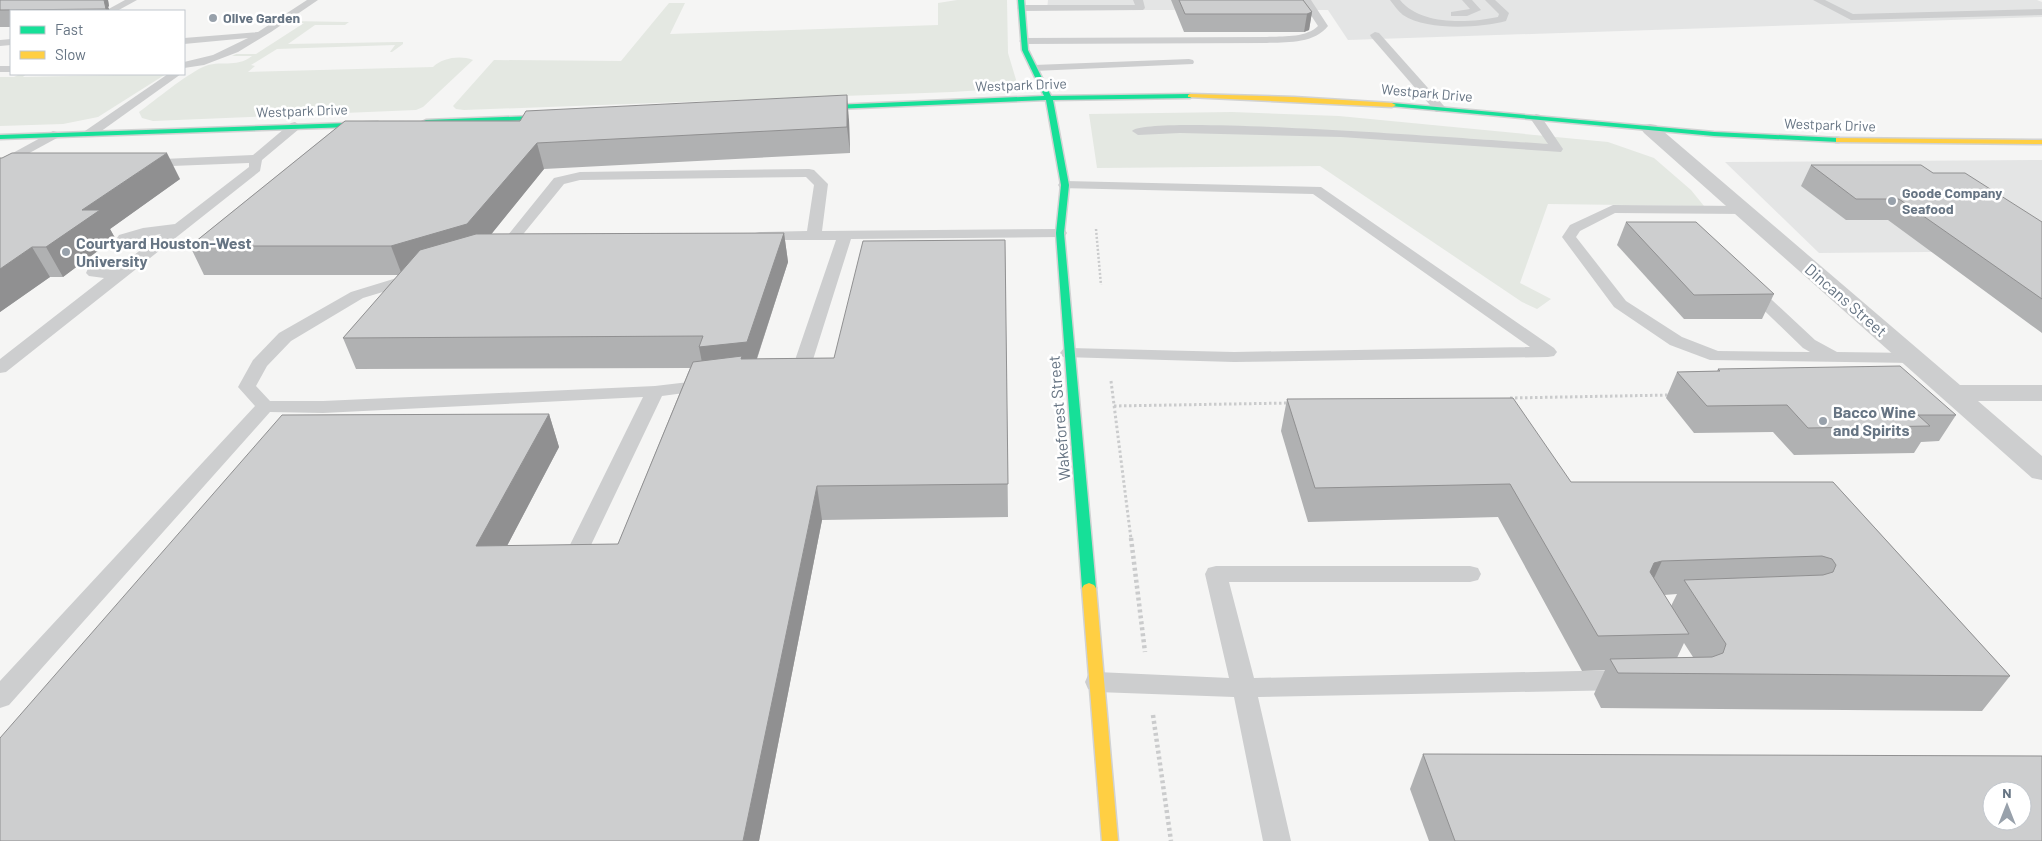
<svg xmlns="http://www.w3.org/2000/svg" width="2042" height="841" viewBox="0 0 2042 841" font-family="Barlow,sans-serif">
<style>
.built{fill:#e4e5e5}
.green{fill:#e4e8e2}
.lines{fill:none;stroke-linecap:round;stroke-linejoin:round}
.fast-casing{stroke:#d1d2d2;stroke-width:3}
.slow-casing{stroke:#d1d2d2;stroke-width:3}
.path-far2{stroke:#cacbcc;stroke-width:2.5;stroke-dasharray:2 2;stroke-linecap:butt}
.path-far1{stroke:#cacbcc;stroke-width:3;stroke-dasharray:2.5 2.5;stroke-linecap:butt}
.path{stroke:#cacbcc;stroke-width:4.5;stroke-dasharray:3 3;stroke-linecap:butt}
.lane{fill:#cdcecf;fill-rule:evenodd}
.street{fill:#cdcecf;fill-rule:evenodd}
.fast{fill:#16e098;fill-rule:evenodd}
.slow{fill:#ffcf43;fill-rule:evenodd}
.wall{fill:#b0b1b2;fill-rule:evenodd}
.shaded-wall{fill:#909091}
.building{fill:#cdcecf;stroke:#909091;fill-rule:evenodd}
.poi-dot{fill:#98a1ab;stroke:#fff;stroke-width:2}
.labels{text-anchor:middle;stroke-width:5;stroke-linejoin:round;paint-order:stroke}
.far-poi-label{font-size:14px;font-weight:bold;fill:#667483;stroke:#fff;text-anchor:start}
.far-street-label{font-size:14px;fill:#667483;stroke:#fff}
.poi-label{font-size:16px;font-weight:bold;fill:#667483;stroke:#fff;text-anchor:start}
.street-label{font-size:16px;fill:#667483;stroke:#fff}
</style>
<rect width="100%" height="100%" fill="#f5f5f4"/>
<g class="built">
<polygon points="1048,0 2037,0 2042,2 2042,17 1348,40 1328,10 1047,10"/>
<polygon points="2042,160 2042,251 1819,253 1725,162"/>
</g>
<g class="green">
<polygon points="957,0 1007,0 1008,53 1017,83 999,89 952,92 464,110 456,109 453,106 494,60 621,61 669,3 685,3 670,34 938,25 938,3"/>
<path d="M289,21L349,22L345,25H315L288,44L398,42H403V44L392,52H390L395,45L277,49L251,65L255,66L248,72L433,67C442,58 460,55 473,60L423,107L416,110L153,121L142,118L139,112C157,99 184,76 203,67C220,59 235,69 252,56H232L236,54H256L304,23H286Z"/>
<polygon points="20,74 26,74 23,77 166,74 98,117 63,124 0,126 0,77 14,77"/>
<polygon points="1232,112 1339,116 1608,142 1654,158 1691,190 1704,206 1548,204 1520,283 1551,299 1537,309 1522,302 1320,166 1097,168 1089,114"/>
</g>
<g class="lines">
<defs>
<g id="fast">
<polygon points="1018,0 1024,0 1028,50 1051,96 1190,94 1193,96 1190,98 1053,100 1069,185 1064,233 1096,588 1094,591 1089,593 1084,591 1082,588 1056,233 1061,185 1046,100 811,110 807,108 811,106 1044,96 1022,50"/>
<polygon points="1392,103 1714,132 1839,138 1843,140 1839,142 1714,136 1390,106 1390,104"/>
<polygon points="558,115 562,117 561,119 426,124 422,122 426,120"/>
<polygon points="378,122 382,124 381,126 0,139 0,135"/>
</g>
<g id="slow">
<polygon points="1190,94 1294,97 1392,103 1396,105 1392,107 1188,97 1188,95"/>
<polygon points="1836,138 2042,140 2042,144 1839,142 1836,142"/>
<polygon points="1089,583 1094,585 1096,588 1118,841 1102,841 1082,588 1084,585"/>
</g>
</defs>
<use href="#fast" class="fast-casing"/>
<use href="#slow" class="slow-casing"/>
<polyline class="path-far2" points="1096,229 1101,285"/>
<g class="path-far1">
<polyline points="1111,381 1131,539"/>
<polyline points="1510,398 1671,395"/>
<polyline points="1114,406 1289,403"/>
</g>
<g class="path">
<polyline points="1131,538 1145,652"/>
<polyline points="1153,715 1171,841"/>
</g>
<g class="lane">
<polygon points="125,0 137,0 117,11 105,11"/>
<polygon points="307,0 318,0 271,32 238,52 204,65 184,68 184,62 213,55 248,38 184,44 184,38 258,32"/>
<polygon points="1133,0 1143,0 1145,8 1143,10 1022,11 1017,8 1022,5 1135,5"/>
<path d="M1301,0H1311L1328,26C1314,44 1287,42 1267,43L1024,44L1019,41L1024,38L1267,37C1283,36 1306,38 1318,26Z"/>
<path d="M1390,0H1400C1421,26 1469,23 1498,17L1499,14L1485,0H1495L1509,13L1506,21C1480,28 1427,31 1403,15C1398,11 1394,5 1390,0Z"/>
<polygon points="1462,0 1472,0 1481,10 1467,16 1451,16 1451,12 1470,9"/>
<polygon points="1813,0 1825,0 1853,14 2042,9 2042,15 1851,20"/>
<polygon points="1375,32 1379,33 1444,106 1446,109 1444,112 1436,112 1371,37 1370,35"/>
<polygon points="11,39 11,45 0,46 0,40"/>
<polygon points="1189,59 1193,60 1194,62 1193,64 1034,71 1029,68 1034,65"/>
<rect x="0" y="66" width="11" height="6"/>
<polygon points="168,74 181,74 93,137 85,137 83,134 85,131"/>
<path d="M1536,114L1540,115L1563,149L1561,152L1341,137L1180,133L1138,135L1132,131C1147,113 1501,141 1548,144L1530,118Z"/>
<path d="M295,122L301,126L299,129L262,160L260,171L6,372L0,373V359L104,278L89,276L86,273L91,262H101L104,265L103,269L115,270L161,234C150,236 128,243 119,241L117,238L119,235L143,228L175,224L249,167V163L146,167L141,166L139,163L141,160L253,155L291,123Z"/>
<polygon points="53,131 57,132 59,135 57,138 0,169 0,160"/>
<path d="M809,169L814,170L828,184L822,231L1060,229L1065,230L1067,233L1065,236L1060,237L851,239L811,366C805,374 790,378 781,376L778,372L781,368L794,363L836,240H760L755,239L753,236L755,233L760,232L807,231L814,185L806,177L580,180L564,184L507,254H497L495,251L554,178L580,172Z"/>
<polygon points="1065,181 1321,187 1554,348 1557,352 1554,356 1548,357 1234,362 1063,357 1060,353 1063,349 1069,348 1234,352 1530,347 1313,194 1060,188 1058,185 1060,182"/>
<polygon points="1613,205 1744,206 1751,210 1744,214 1615,213 1580,231 1576,237 1626,301 1682,337 1718,351 1810,352 1803,348 1745,292 1743,289 1745,286 1757,286 1815,340 1837,352 1913,353 1919,354 1922,358 1919,362 1913,363 1710,360 1670,345 1614,307 1562,237 1570,225"/>
<polygon points="413,273 419,275 421,278 419,281 363,298 291,341 267,366 256,386 270,401 323,401 655,386 706,380 712,381 715,385 712,389 706,390 662,396 581,566 573,569 565,566 562,561 643,397 323,413 270,412 9,705 0,708 0,681 255,406 238,387 253,360 279,333 351,292"/>
<polygon points="1216,566 1470,566 1478,568 1481,574 1478,580 1470,582 1229,582 1254,678 1624,670 1633,673 1636,680 1633,687 1624,690 1258,697 1291,841 1263,841 1234,697 1097,692 1088,689 1085,682 1088,675 1097,672 1229,678 1205,574 1208,568"/>
</g>
<polygon class="street" points="1650,124 1656,125 1960,385 2042,385 2042,401 1978,401 2042,456 2042,480 2032,478 1644,133 1641,129 1644,125"/>
<use href="#fast" class="fast"/>
<use href="#slow" class="slow"/>
</g>
<g class="wall">
<polygon points="0,0 108,0 109,6 108,7 110,11 11,11 11,27 0,27"/>
<polygon points="1171,0 1303,0 1312,12 1309,30 1304,32 1184,32"/>
<polygon points="849,120 850,153 544,169 491,234 784,233 788,262 757,359 834,358 1005,240 1008,517 822,520 759,841 0,841 549,414 559,447 507,546 618,544 690,368 356,369 343,338 399,275 204,275 190,246 345,121"/>
<polygon points="0,158 180,179 110,229 115,238 63,277 50,277 0,312"/>
<polygon points="1811,165 1933,173 2042,222 2042,333 1888,220 1846,220 1801,186"/>
<polygon points="1626,222 1774,294 1762,319 1684,319 1617,245"/>
<polygon points="1718,369 1956,415 1939,441 1921,442 1914,453 1794,455 1773,432 1694,433 1666,398 1677,372 1717,371"/>
<path d="M1287,399L1571,482H1833L2010,676L1982,711L1601,708L1594,694L1605,670L1582,671L1498,517L1308,522L1281,431ZM1677,594L1671,606L1664,595ZM1684,643L1693,657L1677,658Z"/>
<polygon points="1423,754 2042,841 1429,841 1410,789"/>
</g>
<g class="shaded-wall">
<polygon points="98,0 108,0 109,6 108,7 110,11 107,11"/>
<polygon points="1312,12 1309,30 1304,32 1307,14"/>
<polygon points="847,95 849,120 850,153 847,127"/>
<polygon points="537,143 544,169 477,252 402,275 391,246"/>
<polygon points="167,153 180,179 110,229 115,238 63,277 46,247 82,210"/>
<polygon points="784,233 788,262 752,373 705,378 699,347"/>
<polygon points="32,247 50,277 0,312 0,269"/>
<polygon points="549,414 559,447 489,580 476,546"/>
<polygon points="817,486 822,520 759,841 743,841"/>
<polygon points="1662,561 1646,595 1638,597 1654,563"/>
</g>
<g class="building">
<polygon points="0,0 104,0 106,9 0,10"/>
<polygon points="1179,0 1303,0 1312,12 1307,14 1185,14"/>
<polygon points="847,95 847,127 537,143 467,224 391,246 190,246 345,121 520,121 526,111"/>
<polygon points="12,153 167,153 82,210 100,210 46,247 32,247 0,269 0,158 2,158"/>
<polygon points="1811,165 1921,165 1933,173 1965,173 2042,222 2042,299 1899,199 1856,199"/>
<polygon points="1626,222 1696,222 1774,294 1694,295"/>
<polygon points="784,233 747,342 699,347 703,336 343,338 420,250 476,234"/>
<polygon points="1005,240 1008,484 817,486 743,841 0,841 0,738 282,415 549,414 476,546 618,544 693,362 742,356 741,359 834,358 863,241"/>
<polygon points="1900,366 1956,415 1918,415 1930,426 1808,428 1787,405 1707,406 1677,372 1720,371 1718,369"/>
<polygon points="1513,398 1571,482 1833,482 2010,676 1618,673 1610,659 1712,657 1723,653 1726,644 1684,580 1823,575 1833,572 1836,565 1832,559 1822,556 1662,561 1654,563 1650,572 1689,634 1598,636 1510,484 1315,488 1287,399"/>
<path d="M1423,754L2042,756V841H1455ZM1992,791H2022V821H1992Z"/>
</g>
<g class="poi-dot">
<circle cx="213" cy="18" r="5"/>
<circle cx="1892" cy="201" r="5"/>
<circle cx="66" cy="252" r="5"/>
<circle cx="1823" cy="421" r="5"/>
</g>
<g class="labels">
<g class="far-poi-label">
<text x="223" y="23">Olive Garden</text>
<text x="1902" y="198">Goode Company<tspan x="1902" dy="16">Seafood</tspan></text>
</g>
<g class="far-street-label">
<text transform="translate(1021 85) rotate(-2)" y="5">Westpark Drive</text>
<text transform="translate(1427 93) rotate(5)" y="5">Westpark Drive</text>
<text transform="translate(302 111) rotate(-2)" y="5">Westpark Drive</text>
<text transform="translate(1830 125) rotate(2)" y="5">Westpark Drive</text>
</g>
<g class="poi-label">
<text x="76" y="249">Courtyard Houston-West<tspan x="76" dy="18">University</tspan></text>
<text x="1833" y="418">Bacco Wine<tspan x="1833" dy="18">and Spirits</tspan></text>
</g>
<g class="street-label">
<text transform="translate(1846 300) rotate(41)" y="6">Dincans Street</text>
<text transform="translate(1059 418) rotate(-95)" y="6">Wakeforest Street</text>
</g>
</g>
<rect x="10" y="10" width="175" height="65" fill="#ffffff" stroke="#c2c7cd"/>
<rect x="20" y="26" width="25" height="8" fill="#16e098" stroke="#c2c7cd"/>
<text x="55" y="35" font-size="15" fill="#667483">Fast</text>
<rect x="20" y="51" width="25" height="8" fill="#ffcf43" stroke="#c2c7cd"/>
<text x="55" y="60" font-size="15" fill="#667483">Slow</text>
<g transform="translate(2007 806)"><circle r="24" fill="#ffffff" stroke="#c2c7cd"/>
<path d="M0-4L9 19L0 12L-9 19Z" fill="#98a1ab"/>
<text y="-8" font-size="14" font-weight="bold" text-anchor="middle" fill="#667483">N</text>
</g>
</svg>
